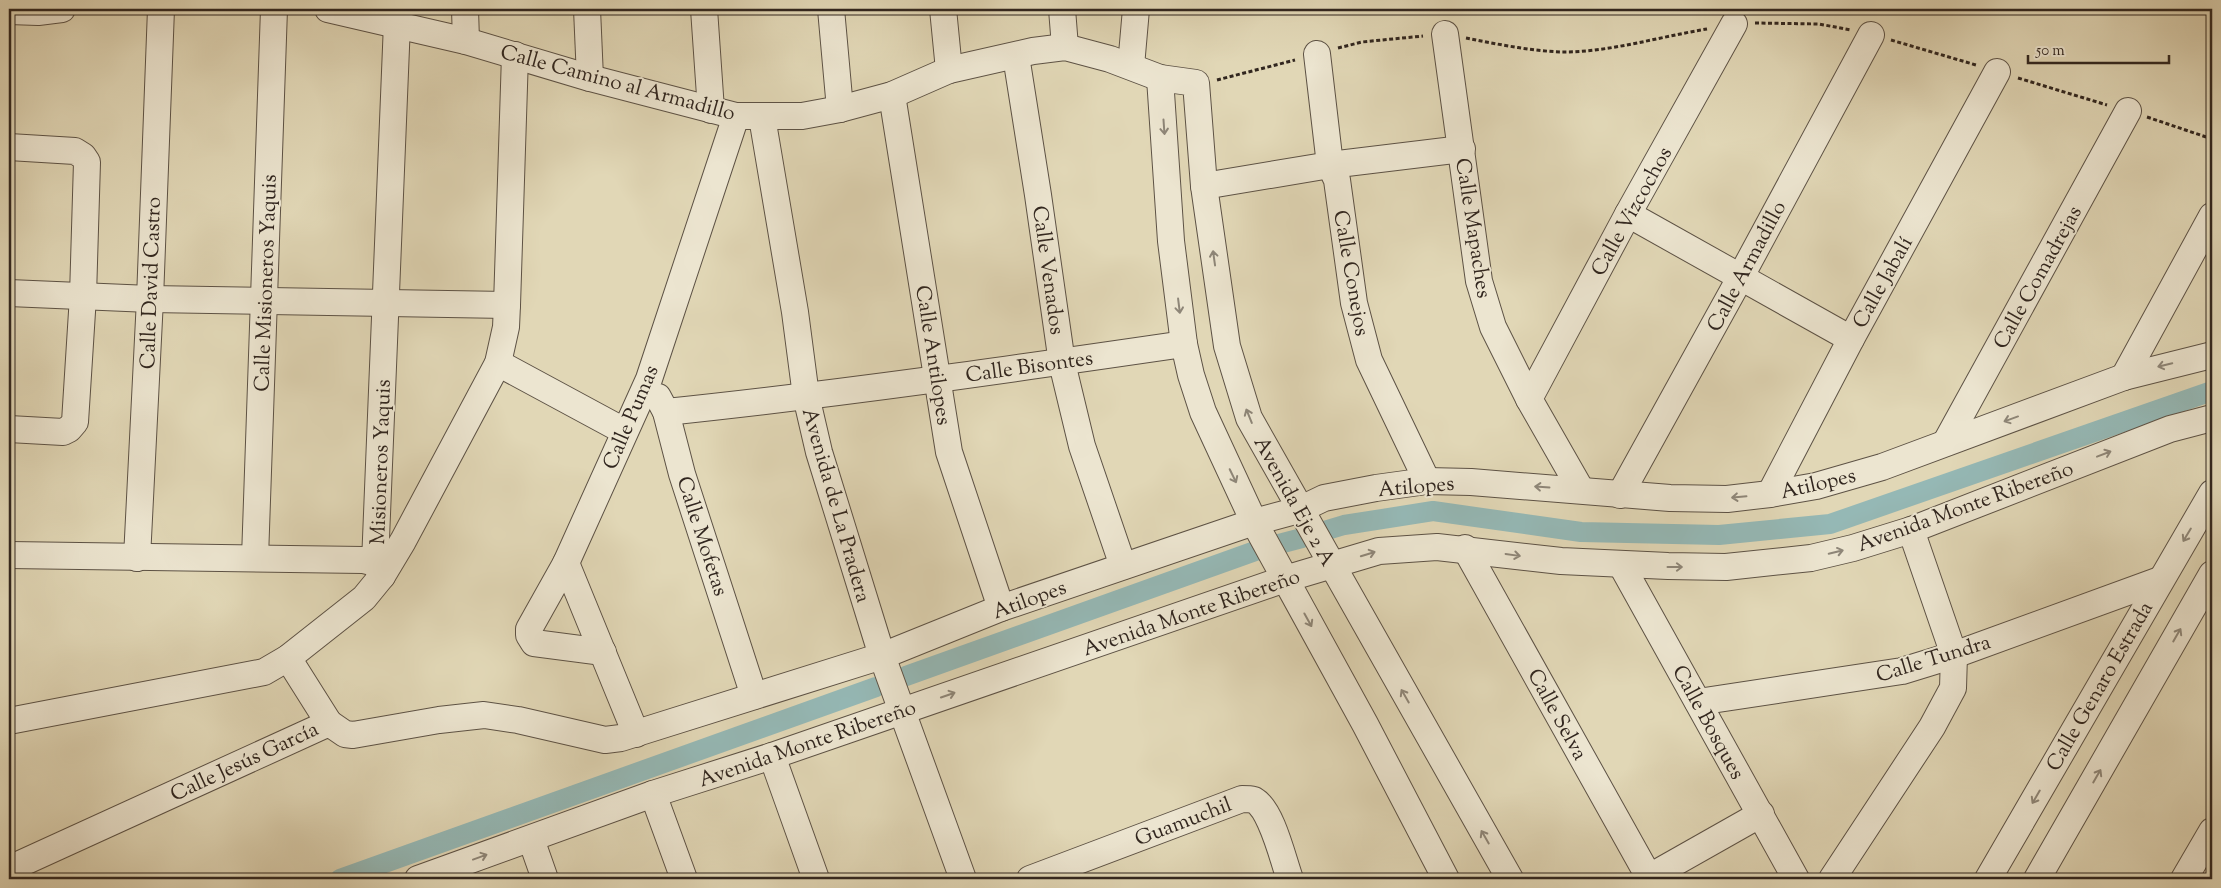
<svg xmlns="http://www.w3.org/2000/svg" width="2221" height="888" viewBox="0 0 2221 888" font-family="'Sorts Mill Goudy',serif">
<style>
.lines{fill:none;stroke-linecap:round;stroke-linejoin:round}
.canal{stroke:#95b8b5;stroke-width:20}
.minor-casing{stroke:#5d5245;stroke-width:28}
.path{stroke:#31261f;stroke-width:3;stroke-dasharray:4 2.5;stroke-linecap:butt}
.minor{stroke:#ece5d0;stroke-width:26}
.oneway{stroke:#8e8678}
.labels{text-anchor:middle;stroke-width:4;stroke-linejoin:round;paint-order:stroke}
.street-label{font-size:21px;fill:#31261f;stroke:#ece5d0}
</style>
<rect width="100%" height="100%" fill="#e1d7b6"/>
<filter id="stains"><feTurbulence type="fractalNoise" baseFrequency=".004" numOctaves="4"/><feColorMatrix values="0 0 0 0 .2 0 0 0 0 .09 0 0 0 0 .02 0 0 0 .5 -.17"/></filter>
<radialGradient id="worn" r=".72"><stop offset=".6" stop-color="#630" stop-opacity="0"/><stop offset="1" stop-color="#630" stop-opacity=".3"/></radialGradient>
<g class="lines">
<g class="canal">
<polyline points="1324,531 1344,525 1433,511 1581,532 1719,535 1830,524 2212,391"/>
<polyline points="1279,544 1302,538"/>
<polyline points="906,676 1258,550"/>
<polyline points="340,879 876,687"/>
</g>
<defs>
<g id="minor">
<polyline points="328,9 466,41 590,78 736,116 802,116 840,109 892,95 949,70 1033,51 1065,47 1110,59 1160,78 1196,83 1204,186 1227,346 1249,418 1510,879"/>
<polyline points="465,9 466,41"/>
<polyline points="587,9 590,78"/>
<polyline points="704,9 711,110"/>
<polyline points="831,9 840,109"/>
<polyline points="943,9 949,70"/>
<polyline points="1062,9 1065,47"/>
<polyline points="9,11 38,12 62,9"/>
<polyline points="1445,34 1479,281 1493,327 1529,399 1581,490"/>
<polyline points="1317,54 1330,165 1337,180 1354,303 1369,360 1427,481"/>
<polyline points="1016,56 1038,195 1062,363 1082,446 1123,566"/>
<polyline points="1131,66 1136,9"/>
<polyline points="1160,78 1171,241 1184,344 1191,375 1203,412 1254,522 1365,724 1446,879"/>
<polyline points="892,95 949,452 1001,608"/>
<polyline points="762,117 795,312 806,396 819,452 882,656 963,879"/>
<polyline points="9,147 75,151 83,156 87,162 83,296 75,422 69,429 63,432 9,429"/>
<polyline points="1204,186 1330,165 1462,149"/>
<polyline points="1628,214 1851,339"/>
<polyline points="9,293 150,299 507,305"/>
<polyline points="498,363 624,431"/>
<polyline points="2124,377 2212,216"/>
<polyline points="658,397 666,412 682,474 754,696"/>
<polyline points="1529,399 1628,214 1734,24"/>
<path d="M666,412C839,394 1012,369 1184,344"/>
<polyline points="1946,442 2128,111"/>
<polyline points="1770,494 1851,339 1997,72"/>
<polyline points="1620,495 1740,278 1871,35"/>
<polyline points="1465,548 1650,879"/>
<polyline points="9,555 363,560 375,563"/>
<polyline points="137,558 150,299 161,9"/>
<polyline points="255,558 274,9"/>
<polyline points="566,563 636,734"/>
<polyline points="1622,566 1796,879"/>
<polyline points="382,576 375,563 397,23"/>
<polyline points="603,652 534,643 529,635 529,629 566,563 649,379 736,116"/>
<polyline points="288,658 329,723"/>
<polyline points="1698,702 1902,671 1954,655 2160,580"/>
<polyline points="9,721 264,672 288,658 364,598 382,576 403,541 498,363 506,327 507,305 515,55"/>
<polyline points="772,756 816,879"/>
<polyline points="653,794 684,879"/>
<polyline points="531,839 545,879"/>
<polyline points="9,869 329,723 345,734 353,735 439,720 484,715 518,720 605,740 621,738 882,656 1001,608 1254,522 1299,510 1324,498 1376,488 1427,481 1471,482 1670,498 1727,499 1770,494 1816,486 1882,467 2124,377 2212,355"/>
<polyline points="418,879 653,794 772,756 1285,579 1379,551 1437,547 1561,561 1668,566 1726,567 1811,558 1853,548 1911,530 2170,429 2212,418"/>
<path d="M1030,879L1242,799C1246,799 1250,799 1254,800C1272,810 1283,860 1290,879"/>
<polyline points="1646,879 1761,814"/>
<polyline points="1832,879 1932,727 1953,688 1954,655 1911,530"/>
<polyline points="1988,879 2212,493"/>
<polyline points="2037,879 2212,574"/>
<polyline points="2184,879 2212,831"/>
</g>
</defs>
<use href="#minor" class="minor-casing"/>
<g class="path">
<polyline points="1755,23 1819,24 1851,30"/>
<path d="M1466,38C1497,44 1530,51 1562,52C1611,52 1658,37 1707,29"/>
<polyline points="1891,40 1976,65"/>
<polyline points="1338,48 1362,42 1423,36"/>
<polyline points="2018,78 2107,105"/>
<polyline points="1217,80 1295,60"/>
<polyline points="2147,117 2212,139"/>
</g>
<use href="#minor" class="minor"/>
</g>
<defs><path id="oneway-shaft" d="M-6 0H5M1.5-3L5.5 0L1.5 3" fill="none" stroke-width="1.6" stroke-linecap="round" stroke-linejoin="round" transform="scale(1.25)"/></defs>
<g class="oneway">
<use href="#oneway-shaft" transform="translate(1164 127) rotate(86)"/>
<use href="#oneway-shaft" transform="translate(1214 258) rotate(-98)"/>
<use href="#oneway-shaft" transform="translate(1179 306) rotate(83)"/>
<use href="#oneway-shaft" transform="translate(2165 365) rotate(166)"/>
<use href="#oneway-shaft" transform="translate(1249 416) rotate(-112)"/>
<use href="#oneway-shaft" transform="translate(2011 419) rotate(160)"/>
<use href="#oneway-shaft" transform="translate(2104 454) rotate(-21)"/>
<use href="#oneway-shaft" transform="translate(1233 476) rotate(64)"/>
<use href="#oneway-shaft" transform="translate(1542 487) rotate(-176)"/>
<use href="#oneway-shaft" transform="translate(1739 497) rotate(175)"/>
<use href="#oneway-shaft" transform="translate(2187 535) rotate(121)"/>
<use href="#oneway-shaft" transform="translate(1836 552) rotate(-13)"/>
<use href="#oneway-shaft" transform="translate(1368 554) rotate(-17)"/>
<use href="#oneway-shaft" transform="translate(1513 555) rotate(8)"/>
<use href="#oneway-shaft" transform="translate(1675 567)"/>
<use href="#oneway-shaft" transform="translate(1308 620) rotate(61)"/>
<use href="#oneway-shaft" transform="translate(2177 635) rotate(-60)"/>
<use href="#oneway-shaft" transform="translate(948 695) rotate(-19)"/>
<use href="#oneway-shaft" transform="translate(1405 696) rotate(-120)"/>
<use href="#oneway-shaft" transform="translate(2097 776) rotate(-60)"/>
<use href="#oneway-shaft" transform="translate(2036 797) rotate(120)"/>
<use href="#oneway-shaft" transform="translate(1485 837) rotate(-120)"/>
<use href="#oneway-shaft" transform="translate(480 857) rotate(-20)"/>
</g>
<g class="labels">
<g class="street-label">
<text transform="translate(618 82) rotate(15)" y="7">Calle Camino al Armadillo</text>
<text transform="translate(1631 211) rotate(-61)" y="7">Calle Vizcochos</text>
<text transform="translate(1474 228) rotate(81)" y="7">Calle Mapaches</text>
<text transform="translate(1746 266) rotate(-62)" y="7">Calle Armadillo</text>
<text transform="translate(1049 270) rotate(82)" y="7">Calle Venados</text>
<text transform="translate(1352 273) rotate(80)" y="7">Calle Conejos</text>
<text transform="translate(2037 277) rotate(-61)" y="7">Calle Comadrejas</text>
<text transform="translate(1882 282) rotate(-61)" y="7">Calle Jabalí</text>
<text transform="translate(150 283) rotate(-88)" y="7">Calle David Castro</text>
<text transform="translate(265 283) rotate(-88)" y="7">Calle Misioneros Yaquis</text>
<text transform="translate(934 355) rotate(81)" y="7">Calle Antilopes</text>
<text transform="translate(1029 366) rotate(-8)" y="7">Calle Bisontes</text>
<text transform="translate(630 417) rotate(-67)" y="7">Calle Pumas</text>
<text transform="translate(380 462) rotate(-88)" y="7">Misioneros Yaquis</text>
<text transform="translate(1818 483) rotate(-13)" y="7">Atilopes</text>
<text transform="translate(1416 486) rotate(-5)" y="7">Atilopes</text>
<text transform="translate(1295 501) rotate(61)" y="7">Avenida Eje 2 A</text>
<text transform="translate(837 505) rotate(74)" y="7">Avenida de La Pradera</text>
<text transform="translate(1965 506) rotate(-20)" y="7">Avenida Monte Ribereño</text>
<text transform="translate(703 536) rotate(72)" y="7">Calle Mofetas</text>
<text transform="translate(1029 599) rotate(-20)" y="7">Atilopes</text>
<text transform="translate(1191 612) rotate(-19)" y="7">Avenida Monte Ribereño</text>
<text transform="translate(1933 658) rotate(-17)" y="7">Calle Tundra</text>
<text transform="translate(2099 686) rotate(-60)" y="7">Calle Genaro Estrada</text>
<text transform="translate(1558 714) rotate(61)" y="7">Calle Selva</text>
<text transform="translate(1709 722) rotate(61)" y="7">Calle Bosques</text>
<text transform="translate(807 743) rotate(-19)" y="7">Avenida Monte Ribereño</text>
<text transform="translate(244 761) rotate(-25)" y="7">Calle Jesús García</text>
<text transform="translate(1183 821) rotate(-21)" y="7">Guamuchil</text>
</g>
</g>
<rect width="2221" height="888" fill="none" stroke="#e1d7b6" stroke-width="30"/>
<rect x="10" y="10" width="2201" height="868" fill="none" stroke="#31261f" stroke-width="2.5"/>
<rect x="15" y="15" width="2191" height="858" fill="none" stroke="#31261f"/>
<path d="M2028 55v8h141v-8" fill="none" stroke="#31261f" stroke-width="2.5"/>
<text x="2036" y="55" font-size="15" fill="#31261f" stroke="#ece5d0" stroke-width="4" paint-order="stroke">50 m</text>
<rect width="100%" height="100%" filter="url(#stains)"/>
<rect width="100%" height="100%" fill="url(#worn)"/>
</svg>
